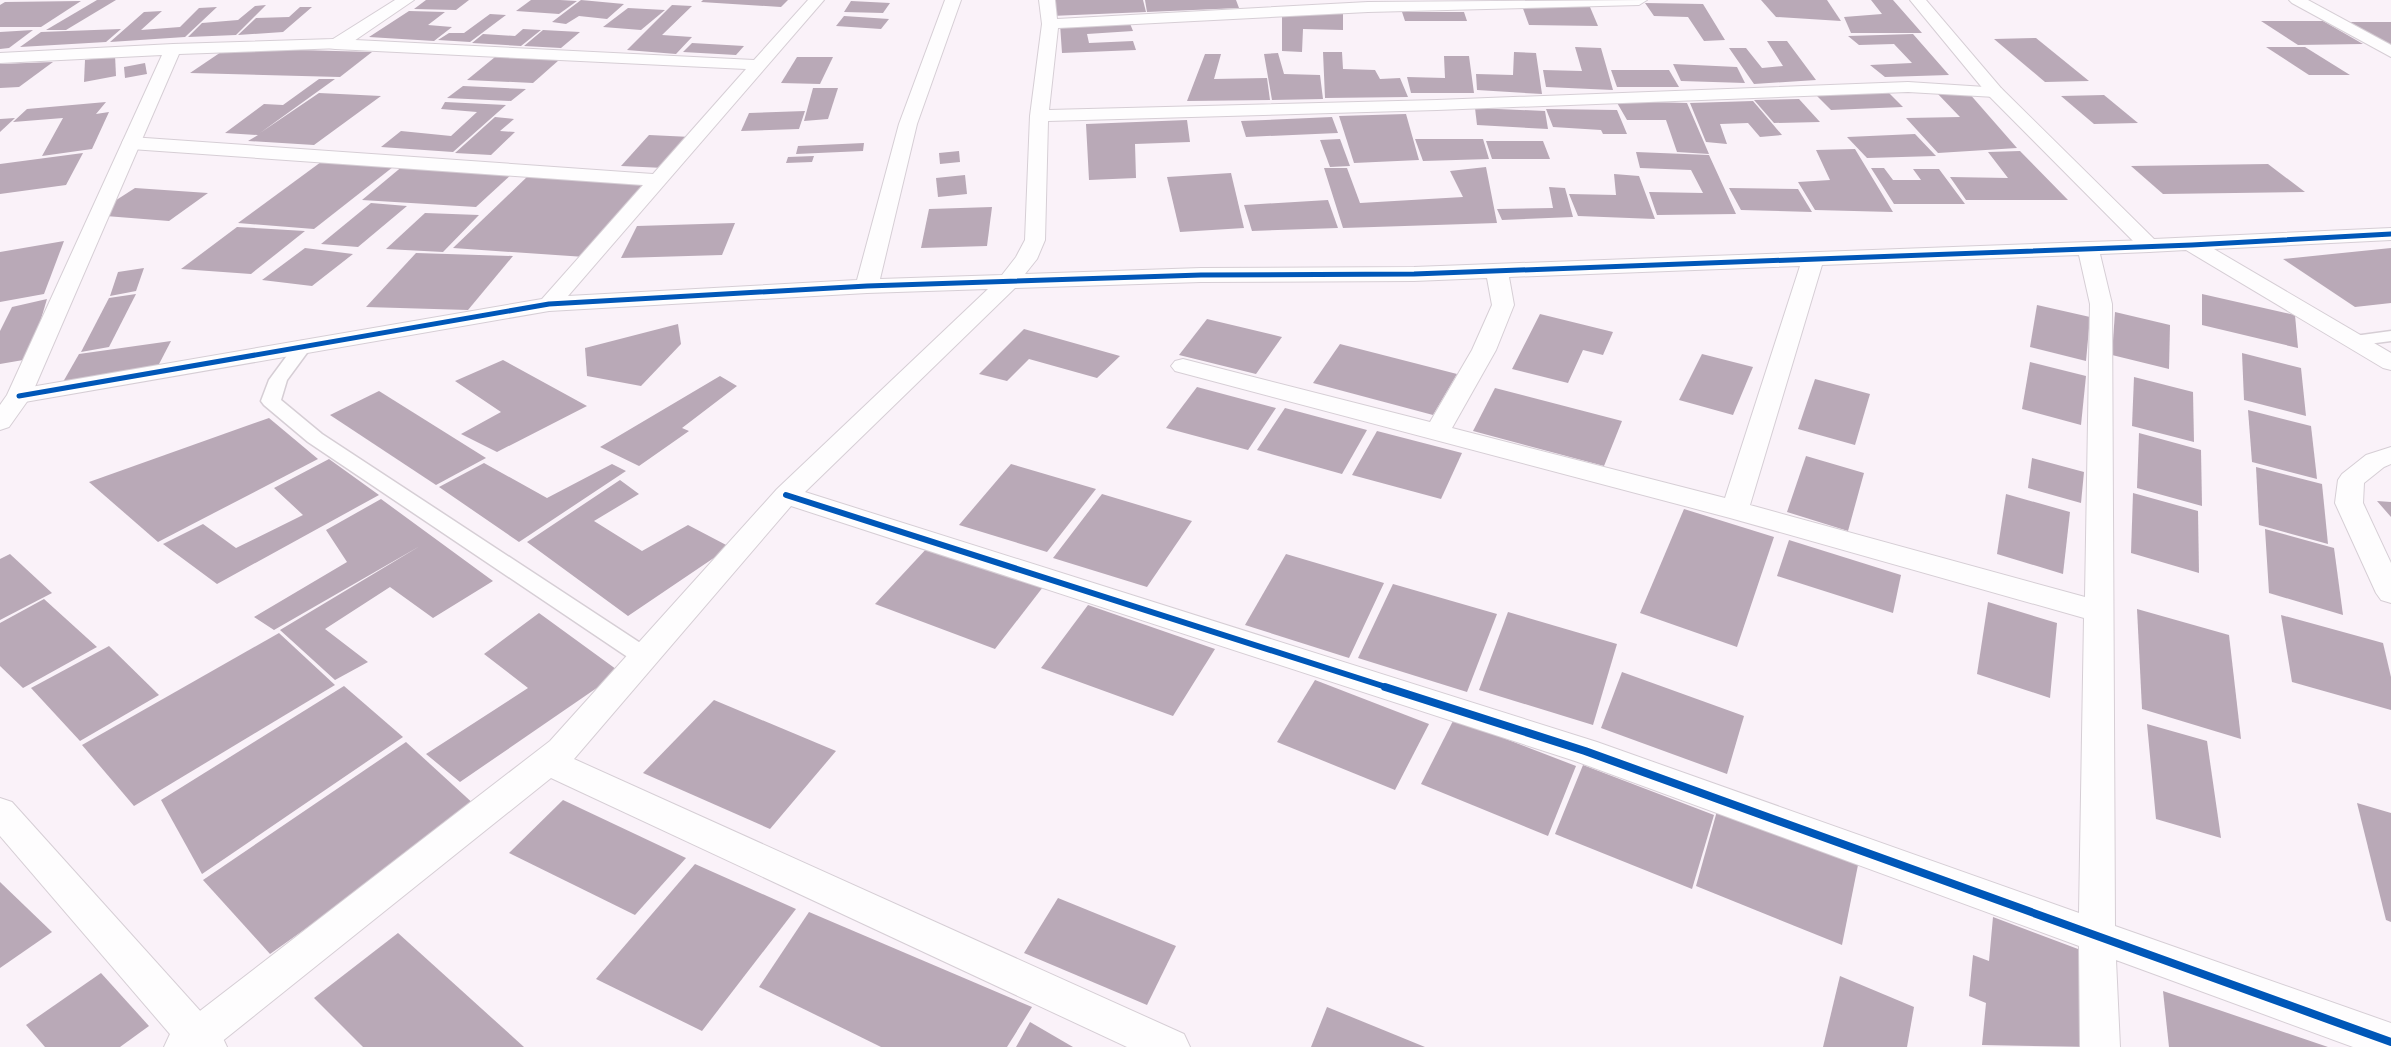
<svg xmlns="http://www.w3.org/2000/svg" width="2391" height="1047" viewBox="0 0 2391 1047" font-family="Lato,sans-serif">
<style>
.building{fill:#b9a9b7}
.lines{fill:none;stroke-linecap:round;stroke-linejoin:round}
.lane-casing{stroke:#d6ced5;stroke-width:3}
.street-casing{stroke:#d6ced5;stroke-width:2}
.secondary-casing{stroke:#d6ced5;stroke-width:2}
.lane{fill:#fefdfe;fill-rule:evenodd}
.street{fill:#fefdfe;fill-rule:evenodd}
.secondary{fill:#fefdfe;fill-rule:evenodd}
.cycleway-far2-casing{stroke:#fff;stroke-width:8}
.cycleway-far1-casing{stroke:#fff;stroke-width:9}
.cycleway-casing{stroke:#fff;stroke-width:11}
.cycleway-far2{stroke:#0057b8;stroke-width:5}
.cycleway-far1{stroke:#0057b8;stroke-width:6}
.cycleway{stroke:#0057b8;stroke-width:8}
</style>
<rect width="100%" height="100%" fill="#faf2f9"/>
<g class="building">
<polygon points="97,0 116,0 66,30 46,30"/>
<polygon points="426,0 469,0 456,10 414,9"/>
<polygon points="531,0 560,0 577,1 559,14 516,11"/>
<polygon points="581,0 624,4 607,19 579,16 566,24 552,22"/>
<polygon points="703,0 788,0 781,7 701,2"/>
<polygon points="1049,0 1143,0 1146,12 1051,16"/>
<polygon points="1145,0 1236,0 1239,8 1147,12"/>
<polygon points="1761,0 1827,0 1841,21 1776,17"/>
<polygon points="1871,0 1893,0 1922,33 1851,33 1844,17 1882,14"/>
<polygon points="81,1 41,27 0,27 0,5 5,2"/>
<polygon points="851,1 890,3 883,13 844,12"/>
<polygon points="1645,3 1703,4 1725,40 1704,41 1688,17 1654,16"/>
<polygon points="266,5 236,35 188,37 202,23 238,20 255,6"/>
<polygon points="672,5 692,6 662,35 692,37 676,54 627,50"/>
<polygon points="1522,6 1590,7 1598,26 1529,25"/>
<polygon points="217,7 185,37 110,42 144,12 162,11 141,30 180,27 199,8"/>
<polygon points="300,7 312,7 283,32 238,35 256,18 289,17"/>
<polygon points="628,8 665,10 641,30 603,27"/>
<polygon points="409,11 445,12 428,25 452,27 434,41 369,37"/>
<polygon points="1282,12 1343,13 1343,30 1303,29 1302,52 1282,51"/>
<polygon points="1402,12 1464,12 1467,21 1405,21"/>
<polygon points="490,14 506,15 470,42 438,40 449,33 464,33"/>
<polygon points="844,16 889,19 881,29 836,26"/>
<polygon points="1129,21 1133,31 1087,34 1089,43 1133,41 1136,50 1062,53 1060,24"/>
<polygon points="2261,21 2323,21 2363,44 2298,45"/>
<polygon points="2350,22 2391,22 2391,46"/>
<polygon points="121,29 106,42 20,47 41,32"/>
<polygon points="523,29 541,30 521,46 472,43 483,34 515,36"/>
<polygon points="33,30 9,48 0,49 0,32"/>
<polygon points="543,30 580,32 561,48 524,46"/>
<polygon points="1913,34 1949,75 1885,77 1870,65 1912,63 1894,44 1859,45 1848,36"/>
<polygon points="2036,38 2089,81 2045,82 1994,39"/>
<polygon points="1767,41 1787,41 1816,80 1754,84 1729,48 1746,48 1762,68 1783,66"/>
<polygon points="692,43 744,46 736,55 683,52"/>
<polygon points="1575,47 1601,48 1613,90 1546,87 1543,70 1582,71"/>
<polygon points="2266,47 2305,47 2350,75 2309,75"/>
<polygon points="227,48 372,52 340,77 190,73"/>
<polygon points="1323,52 1342,52 1343,69 1375,70 1380,79 1400,78 1408,97 1325,98"/>
<polygon points="1514,52 1536,53 1542,94 1477,90 1476,74 1513,75"/>
<polygon points="1278,53 1284,74 1320,75 1323,99 1272,100 1264,54"/>
<polygon points="1205,54 1221,54 1214,79 1267,78 1270,100 1187,101"/>
<polygon points="115,55 116,76 84,82 85,60"/>
<polygon points="1444,56 1469,56 1474,93 1411,93 1407,77 1445,78"/>
<polygon points="495,57 559,60 533,83 467,80"/>
<polygon points="797,57 833,57 820,84 781,83"/>
<polygon points="53,62 19,87 0,88 0,64"/>
<polygon points="145,63 147,74 125,78 124,67"/>
<polygon points="1673,64 1737,67 1745,83 1681,81"/>
<polygon points="1611,70 1669,70 1679,87 1617,87"/>
<polygon points="319,79 335,79 260,133 319,93 381,96 314,145 248,141 258,135 225,133 264,104 283,105"/>
<polygon points="463,86 526,89 511,101 447,98"/>
<polygon points="813,88 838,88 828,119 804,121"/>
<polygon points="1936,92 1968,92 2017,148 1938,153 1906,118 1960,117"/>
<polygon points="1889,93 1903,107 1831,110 1816,95"/>
<polygon points="2104,95 2138,123 2094,124 2061,96"/>
<polygon points="1799,99 1820,122 1774,123 1754,100"/>
<polygon points="1616,101 1687,103 1709,154 1677,152 1666,120 1627,120"/>
<polygon points="1753,101 1782,135 1760,137 1748,123 1720,124 1727,144 1706,142 1690,103"/>
<polygon points="106,102 96,114 109,112 92,149 42,156 63,118 13,122 27,109"/>
<polygon points="445,102 506,105 453,152 381,147 401,131 451,136 477,112 441,109"/>
<polygon points="1475,108 1545,111 1548,129 1477,125"/>
<polygon points="1546,109 1617,110 1627,134 1603,134 1601,130 1553,127"/>
<polygon points="805,111 799,129 741,131 749,113"/>
<polygon points="1406,114 1419,160 1354,163 1339,116"/>
<polygon points="495,117 514,119 500,131 515,132 491,155 455,153"/>
<polygon points="1332,117 1338,133 1246,137 1241,121"/>
<polygon points="15,118 0,132 0,119"/>
<polygon points="1187,120 1190,142 1135,144 1136,178 1089,180 1086,124"/>
<polygon points="1915,134 1936,156 1867,158 1847,137"/>
<polygon points="649,135 691,137 664,168 621,166"/>
<polygon points="1340,139 1350,166 1330,167 1320,140"/>
<polygon points="1415,139 1483,139 1489,159 1423,161"/>
<polygon points="1486,141 1543,141 1550,159 1492,159"/>
<polygon points="864,143 863,151 796,154 798,146"/>
<polygon points="1855,149 1893,212 1815,210 1798,182 1830,180 1816,150"/>
<polygon points="959,151 960,162 940,164 939,153"/>
<polygon points="2020,151 2068,200 1966,200 1950,177 2008,178 1988,152"/>
<polygon points="1636,152 1709,155 1736,214 1657,215 1649,192 1703,193 1691,170 1640,168"/>
<polygon points="83,153 66,185 0,194 0,164"/>
<polygon points="814,156 812,162 786,163 788,157"/>
<polygon points="321,162 393,167 314,229 238,223"/>
<polygon points="2268,164 2305,192 2163,194 2131,166"/>
<polygon points="404,165 514,172 476,207 362,200"/>
<polygon points="1486,167 1497,223 1343,228 1324,168 1347,168 1360,203 1463,197 1450,171"/>
<polygon points="1871,168 1884,168 1893,180 1921,180 1913,169 1939,169 1965,204 1894,204"/>
<polygon points="1231,173 1244,228 1180,232 1167,177"/>
<polygon points="1614,174 1639,176 1655,219 1578,216 1569,194 1616,195"/>
<polygon points="529,175 652,183 585,257 453,248"/>
<polygon points="965,175 967,194 938,197 936,178"/>
<polygon points="1549,187 1565,188 1573,217 1502,220 1497,209 1553,208"/>
<polygon points="135,188 208,193 169,221 93,215"/>
<polygon points="1729,188 1798,189 1812,212 1741,210"/>
<polygon points="1328,200 1338,228 1252,231 1244,205"/>
<polygon points="371,203 407,206 358,247 321,244"/>
<polygon points="992,207 987,246 921,248 929,209"/>
<polygon points="425,213 479,215 443,252 386,249"/>
<polygon points="735,223 722,255 621,258 637,226"/>
<polygon points="237,227 305,231 251,274 181,269"/>
<polygon points="64,241 44,294 0,302 0,252"/>
<polygon points="305,248 353,254 312,286 262,280"/>
<polygon points="2391,248 2391,303 2355,307 2283,259"/>
<polygon points="416,253 513,256 468,310 366,307"/>
<polygon points="144,268 136,291 110,296 118,272"/>
<polygon points="136,294 109,347 81,352 109,298"/>
<polygon points="2202,294 2295,315 2298,348 2202,325"/>
<polygon points="47,299 29,359 0,364 0,331 12,307"/>
<polygon points="2037,305 2090,317 2086,361 2030,347"/>
<polygon points="2115,312 2170,325 2169,369 2112,355"/>
<polygon points="1540,314 1613,332 1603,355 1583,350 1568,383 1512,369"/>
<polygon points="1207,319 1282,337 1256,374 1179,355"/>
<polygon points="678,324 681,344 641,386 587,376 585,348"/>
<polygon points="1024,329 1120,356 1097,378 1029,359 1007,381 979,374"/>
<polygon points="171,341 157,368 63,382 79,354"/>
<polygon points="1340,344 1457,374 1433,415 1313,383"/>
<polygon points="2242,353 2301,368 2306,416 2244,400"/>
<polygon points="1702,354 1753,367 1733,415 1679,400"/>
<polygon points="503,360 587,406 497,452 461,434 501,412 455,381"/>
<polygon points="2030,362 2086,376 2081,425 2022,409"/>
<polygon points="720,376 737,386 682,428 689,431 639,466 600,447"/>
<polygon points="2134,377 2193,392 2194,442 2132,426"/>
<polygon points="1815,379 1870,394 1855,445 1798,429"/>
<polygon points="1197,387 1276,408 1248,450 1166,428"/>
<polygon points="1495,388 1622,421 1604,466 1473,431"/>
<polygon points="379,391 486,458 436,485 330,415"/>
<polygon points="1285,408 1367,430 1342,474 1257,450"/>
<polygon points="2248,410 2311,426 2317,479 2252,462"/>
<polygon points="269,418 318,459 158,542 89,482"/>
<polygon points="1377,431 1462,453 1441,499 1352,475"/>
<polygon points="2139,433 2201,450 2202,506 2137,488"/>
<polygon points="1806,456 1864,473 1848,531 1787,512"/>
<polygon points="2032,458 2084,472 2081,503 2028,488"/>
<polygon points="329,459 379,495 217,584 163,544 203,524 236,548 303,515 274,488"/>
<polygon points="484,463 547,498 612,464 626,471 519,542 439,487"/>
<polygon points="1011,464 1096,489 1047,552 959,525"/>
<polygon points="2256,467 2322,484 2328,544 2259,525"/>
<polygon points="620,480 639,494 594,521 642,551 688,525 730,547 628,616 527,542"/>
<polygon points="2133,493 2198,511 2199,573 2131,553"/>
<polygon points="1102,494 1192,521 1147,587 1053,558"/>
<polygon points="2006,494 2070,512 2063,574 1997,554"/>
<polygon points="381,499 493,581 433,618 390,587 325,629 368,662 335,680 280,630 420,546 274,630 254,617 347,562 326,530"/>
<polygon points="2377,501 2391,502 2391,517"/>
<polygon points="1684,509 1774,537 1737,647 1640,613"/>
<polygon points="2265,529 2334,548 2343,615 2269,593"/>
<polygon points="1789,540 1901,575 1893,613 1777,576"/>
<polygon points="928,547 1043,587 995,649 875,604"/>
<polygon points="10,554 52,593 0,620 0,559"/>
<polygon points="1286,554 1384,583 1349,658 1245,625"/>
<polygon points="1393,584 1497,614 1467,692 1358,658"/>
<polygon points="44,599 97,647 23,688 0,666 0,623"/>
<polygon points="1988,602 2057,623 2050,698 1977,674"/>
<polygon points="1088,605 1215,649 1173,716 1041,668"/>
<polygon points="2137,609 2229,635 2241,739 2142,709"/>
<polygon points="1508,612 1617,644 1593,725 1479,690"/>
<polygon points="539,613 620,672 460,782 426,754 528,688 484,654"/>
<polygon points="2281,615 2383,643 2391,677 2391,710 2292,682"/>
<polygon points="279,633 335,685 134,806 82,745"/>
<polygon points="109,646 159,695 80,741 31,688"/>
<polygon points="1622,672 1744,716 1727,774 1601,728"/>
<polygon points="1315,680 1429,724 1395,790 1277,742"/>
<polygon points="344,686 403,737 202,874 161,800"/>
<polygon points="714,700 836,751 770,829 643,773"/>
<polygon points="1454,719 1576,766 1548,836 1421,784"/>
<polygon points="2147,724 2207,741 2221,838 2156,819"/>
<polygon points="406,742 477,807 270,954 203,880"/>
<polygon points="1583,765 1714,815 1692,889 1555,834"/>
<polygon points="563,800 686,858 635,915 509,853"/>
<polygon points="2357,803 2391,813 2391,922 2386,920"/>
<polygon points="1717,811 1858,865 1842,945 1696,886"/>
<polygon points="695,864 796,909 702,1031 596,979"/>
<polygon points="0,882 52,932 0,968"/>
<polygon points="1058,898 1176,946 1147,1005 1024,953"/>
<polygon points="809,912 1032,1007 1007,1047 881,1047 759,987"/>
<polygon points="1993,917 2094,955 2092,1047 1982,1045 1986,1003 1969,996 1973,955 1989,961"/>
<polygon points="398,933 524,1047 363,1047 314,998"/>
<polygon points="101,973 149,1026 120,1047 45,1047 26,1025"/>
<polygon points="1840,976 1914,1007 1907,1047 1823,1047"/>
<polygon points="2163,991 2328,1047 2169,1047"/>
<polygon points="1327,1007 1425,1047 1311,1047"/>
<polygon points="1030,1022 1073,1047 1016,1047"/>
</g>
<g class="lines">
<defs>
<g id="lane">
<polygon points="2391,331 2391,341 2353,346 2347,345 2344,341 2347,337"/>
<polygon points="303,341 309,342 312,346 287,380 281,400 322,434 651,650 655,656 651,662 643,665 635,662 308,442 264,405 261,401 269,380 297,342"/>
</g>
<g id="street">
<path d="M808,0H824L568,296L857,280L899,124L945,0H961L917,124L880,279L1002,275L1016,257L1025,240L1030,116L1042,24L1039,0H1055L1057,19L1368,2L1647,0L1639,5L1368,12L1058,28L1049,110L1437,100L1908,82L2001,88L2004,92L2001,96L1995,97L1908,92L1437,110L1048,121L1045,240L1037,259L1025,274L1201,268L1414,267L2088,242L2149,240L2156,242L2160,246L2156,250L2149,252L2100,254L2112,304L2115,926L2391,1023V1047H2353L2116,960L2120,1047H2080L2079,946L1575,761L791,506L574,759L1184,1034L1190,1047H1127L551,778L215,1047H164L170,1034L550,741L777,489L988,289L867,293L549,311L19,403L10,401L7,396L10,391L19,389L542,299L643,185L131,149L124,147L122,143L124,139L131,137L653,174L746,69L335,49L329,48L327,44L329,40L335,39L754,60ZM2079,255L2090,304L2085,597L1750,505L1822,265ZM1800,266L1725,498L1452,428L1496,350L1514,305L1509,277ZM1487,278L1492,305L1472,350L1430,422L1183,359L1175,361L1171,366L1175,371L1730,518L2084,618L2079,913L1597,742L805,492L1015,288L1201,282L1414,281Z"/>
<polygon points="2289,0 2308,0 2391,45 2391,57 2292,3"/>
<polygon points="2391,447 2391,464 2384,467 2364,483 2363,503 2391,563 2391,603 2381,600 2376,593 2335,503 2338,480 2342,474 2366,455"/>
</g>
<g id="secondary">
<polygon points="395,0 414,0 351,43 341,48 179,54 31,396 9,427 0,430 0,405 7,395 162,55 0,63 0,53 173,44 333,39"/>
<polygon points="1910,0 1926,0 2001,88 2154,239 2391,228 2391,240 2214,249 2391,353 2391,370 2383,368 2186,250 2149,252 2142,250 1989,96"/>
<polygon points="0,798 12,802 221,1034 227,1047 181,1047 0,836"/>
</g>
</defs>
<use href="#lane" class="lane-casing"/>
<use href="#street" class="street-casing"/>
<use href="#secondary" class="secondary-casing"/>
<use href="#lane" class="lane"/>
<use href="#street" class="street"/>
<use href="#secondary" class="secondary"/>
<defs>
<polyline id="cycleway-far2" points="19,396 549,304 867,286 1201,275 1414,274 2192,245 2391,234"/>
<polyline id="cycleway-far1" points="786,495 1389,688"/>
<polyline id="cycleway" points="1385,687 1585,751 2391,1042"/>
</defs>
<use href="#cycleway-far2" class="cycleway-far2-casing"/>
<use href="#cycleway-far1" class="cycleway-far1-casing"/>
<use href="#cycleway" class="cycleway-casing"/>
<use href="#cycleway-far2" class="cycleway-far2"/>
<use href="#cycleway-far1" class="cycleway-far1"/>
<use href="#cycleway" class="cycleway"/>
</g>
</svg>
